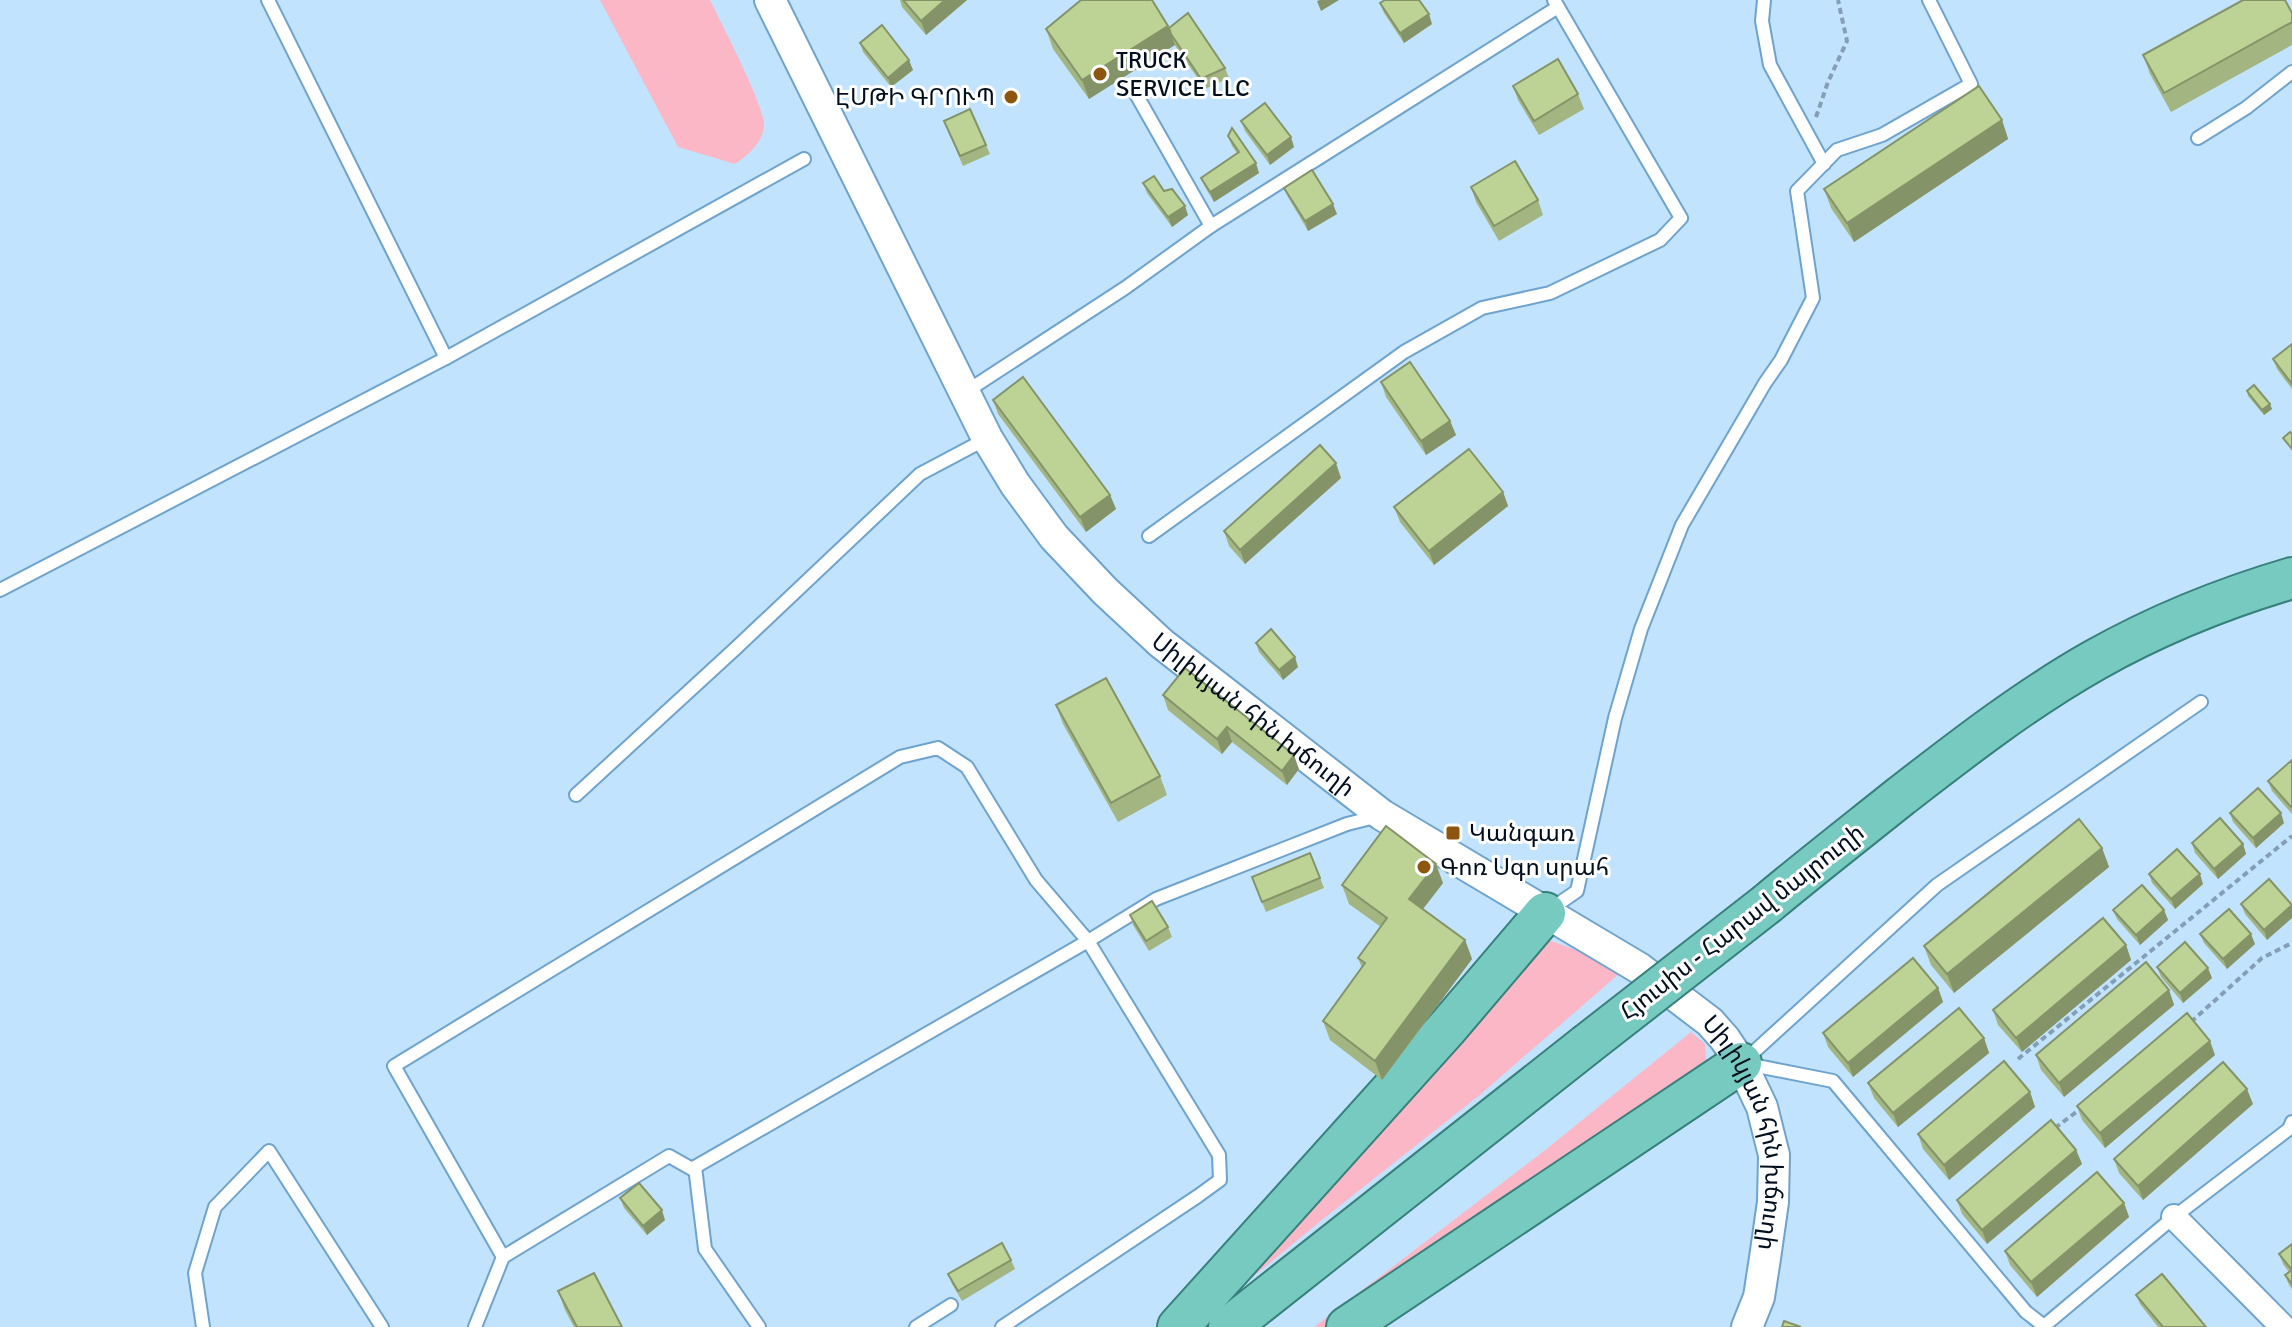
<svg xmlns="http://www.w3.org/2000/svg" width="2292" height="1327" viewBox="0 0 2292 1327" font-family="Signika,'Noto Sans Armenian',sans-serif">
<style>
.green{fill:#fbb7c6}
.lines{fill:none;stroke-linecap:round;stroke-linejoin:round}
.service-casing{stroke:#6da3ce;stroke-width:16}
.minor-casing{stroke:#6da3ce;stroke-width:28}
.tertiary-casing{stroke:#6da3ce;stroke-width:34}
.trunk-casing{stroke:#37807c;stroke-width:44}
.path{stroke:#839eb6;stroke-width:4;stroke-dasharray:6 4;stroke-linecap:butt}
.service{stroke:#fff;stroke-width:12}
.minor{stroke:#fff;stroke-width:24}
.tertiary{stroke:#fff;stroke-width:30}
.trunk{stroke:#77cabf;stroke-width:40}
.trunk-bridge-casing{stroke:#37807c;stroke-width:44;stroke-linecap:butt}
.trunk-bridge{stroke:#77cabf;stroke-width:40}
.wall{fill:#a3b580}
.shaded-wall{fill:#849468}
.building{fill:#bdd395;stroke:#849468;stroke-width:2}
.poi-dot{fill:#8e550f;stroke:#fff;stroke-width:3}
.labels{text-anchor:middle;stroke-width:6;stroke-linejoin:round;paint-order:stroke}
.poi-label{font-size:24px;fill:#000e1e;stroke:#fff;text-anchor:start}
.street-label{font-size:24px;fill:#000e1e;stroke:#fff}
</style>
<rect width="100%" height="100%" fill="#c2e3fe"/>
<g class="green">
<path d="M600,0H710C720,21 766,108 764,126C762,144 748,155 735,164L678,147Z"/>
<polygon points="1549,940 1597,958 1620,973 1481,1094 1323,1219 1198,1322 1515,967"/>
<polygon points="1691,1032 1705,1044 1707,1071 1333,1327 1314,1327 1544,1151"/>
</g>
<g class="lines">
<defs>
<g id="service">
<polyline points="268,0 446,358"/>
<polyline points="1764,0 1762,21 1770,65 1824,164"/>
<polyline points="1132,87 1211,226"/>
<polyline points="2198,138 2246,108 2292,72"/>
<polyline points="964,393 1125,288 1211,226 1558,7"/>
<polyline points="1149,536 1404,352 1482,308 1550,293 1660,240 1681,218 1554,0"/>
<polyline points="0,590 446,358 804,159"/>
<polyline points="576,795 736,648 920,474 986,439"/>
<polyline points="1548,911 1577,891 1615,718 1641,629 1682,525 1765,383 1781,360 1813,298 1797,191 1837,150 1882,135 1971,84 1929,0"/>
<polyline points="1744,1061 1937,885 2201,702"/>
<polyline points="1747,1064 1833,1081 2026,1312 2044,1326 2174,1217 2289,1129 2292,1122"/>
<polyline points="695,1167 705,1249 759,1327"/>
<polyline points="203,1327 195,1273 215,1207 269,1151 382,1327"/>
<polyline points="475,1327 503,1257"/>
<polyline points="916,1327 951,1305"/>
<polyline points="1002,1327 1198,1196 1220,1180 1219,1155 1088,941 1036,880 967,767 938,748 900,757 394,1066 503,1257 669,1156 692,1169 695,1167 1088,941 1156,899 1347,824 1379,816"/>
</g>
<polyline id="minor" points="2174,1217 2283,1327"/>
<g id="tertiary">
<path id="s1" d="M770,0L987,438L1015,484L1054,537L1105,591L1161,643L1382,815L1639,968L1710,1022L1725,1039L1741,1063L1762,1107L1774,1155L1773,1202L1765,1258L1759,1297L1747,1327"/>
</g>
<g id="trunk">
<path d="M1768,903C1811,867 1856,832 1901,796C1963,748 2026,699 2095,660C2157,625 2224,598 2292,578"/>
<polyline points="1178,1327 1448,1027 1545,913"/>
<polyline points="1229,1327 1586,1045"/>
<polyline points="1347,1327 1741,1063"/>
</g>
</defs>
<use href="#service" class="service-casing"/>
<use href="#minor" class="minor-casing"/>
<use href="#tertiary" class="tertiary-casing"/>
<use href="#trunk" class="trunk-casing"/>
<g class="path">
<polyline points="1816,117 1828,82 1847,41 1838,0"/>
<polyline points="2191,1022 2262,958 2292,943"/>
<polyline points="2018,1059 2292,836"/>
<polyline points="2055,1128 2083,1107"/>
</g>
<use href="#service" class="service"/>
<use href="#minor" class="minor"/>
<use href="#tertiary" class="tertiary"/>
<use href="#trunk" class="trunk"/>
<defs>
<polyline id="trunk-bridge" points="1586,1045 1768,903"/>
</defs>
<use href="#trunk-bridge" class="trunk-bridge-casing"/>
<use href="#trunk-bridge" class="trunk-bridge"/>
</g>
<g class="wall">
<polygon points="900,0 967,0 926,35 902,7"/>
<polygon points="1380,3 1432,24 1404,43 1384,13"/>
<polygon points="2292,13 2292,45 2171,112 2150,74 2143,55"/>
<polygon points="1168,26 1169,28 1225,68 1229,78 1205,89 1174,44 1089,99 1053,49 1046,29"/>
<polygon points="860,43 913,70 891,87 863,52"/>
<polygon points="1513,86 1578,94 1584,109 1539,135 1518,100"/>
<polygon points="2002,120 2008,139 1854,242 1831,208 1824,189"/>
<polygon points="944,121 986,145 990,154 963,166"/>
<polygon points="1241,121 1294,147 1270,165 1245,131"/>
<polygon points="1228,136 1259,173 1214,202 1205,187 1201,178 1237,153 1232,146"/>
<polygon points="1143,183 1164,191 1188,215 1172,227 1147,193"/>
<polygon points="1471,187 1538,200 1543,215 1499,241 1476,202"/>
<polygon points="1284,188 1337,214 1308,231 1288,197"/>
<polygon points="2292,344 2292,389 2277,369 2273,359"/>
<polygon points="1381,382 1450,421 1456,435 1426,455 1386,397"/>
<polygon points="2247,391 2272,409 2264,415 2248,396"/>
<polygon points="993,400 1110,495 1116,509 1086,532 998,414"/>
<polygon points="1341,478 1245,564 1229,546 1224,531"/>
<polygon points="1503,492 1508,506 1434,565 1400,522 1394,507"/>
<polygon points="1256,643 1298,667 1283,680 1259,652"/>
<polygon points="1185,668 1299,769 1287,785 1232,742 1222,754 1168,710 1163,695"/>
<polygon points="1056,705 1160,776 1167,795 1118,822 1063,724"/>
<polygon points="2292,760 2292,814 2272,791 2268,781"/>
<polygon points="2230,813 2284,823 2256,848 2233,822"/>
<polygon points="2192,843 2243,844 2246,854 2218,879 2195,853"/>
<polygon points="2102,848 2109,867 1954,993 1931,965 1924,946"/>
<polygon points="1310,853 1324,888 1266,912 1252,877"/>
<polygon points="2149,874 2203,884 2175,909 2152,883"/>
<polygon points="1443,883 1423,909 1465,940 1472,959 1382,1080 1330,1040 1323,1021 1362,968 1358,958 1381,927 1349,904 1342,885"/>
<polygon points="2241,904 2292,905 2267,940 2245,914"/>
<polygon points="2113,910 2164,910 2168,920 2140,945 2117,919"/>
<polygon points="1130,915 1168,927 1172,937 1149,951 1133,925"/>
<polygon points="2200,934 2255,944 2227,969 2204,943"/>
<polygon points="2126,945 2131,960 2022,1052 1998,1025 1993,1010"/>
<polygon points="2157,967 2212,978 2183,1003 2161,977"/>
<polygon points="1938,988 1943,1002 1853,1077 1828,1047 1823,1033"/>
<polygon points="2169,990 2174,1005 2064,1097 2041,1070 2036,1055"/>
<polygon points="1984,1038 1989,1053 1898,1127 1874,1098 1868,1083"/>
<polygon points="2215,1055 2105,1148 2082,1120 2077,1106"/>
<polygon points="2030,1092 2035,1107 1949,1180 1923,1149 1918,1134"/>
<polygon points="2253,1104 2143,1200 2119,1173 2114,1159"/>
<polygon points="2076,1150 2082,1164 1987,1244 1962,1214 1957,1200"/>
<polygon points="620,1198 665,1220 647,1235 624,1208"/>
<polygon points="2124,1203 2129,1217 2037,1297 2010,1265 2005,1251"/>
<polygon points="2292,1244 2292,1289 2289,1285 2285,1275 2289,1272 2283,1264 2279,1254"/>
<polygon points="1011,1260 1015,1269 962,1301 952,1284 948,1274"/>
<polygon points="558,1291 622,1327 574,1327 565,1310"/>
<polygon points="2136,1295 2206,1327 2158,1327 2140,1304"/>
</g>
<g class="shaded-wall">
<polygon points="945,0 967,0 926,35 921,21"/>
<polygon points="1320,0 1339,0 1321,11 1317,1"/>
<polygon points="1429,14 1432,24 1404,43 1400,33"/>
<polygon points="1168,26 1175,45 1089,99 1082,80"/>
<polygon points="909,60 913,70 891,87 888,78"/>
<polygon points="2002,120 2008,139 1854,242 1847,223"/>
<polygon points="1291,137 1294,147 1270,165 1267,155"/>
<polygon points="1256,163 1259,173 1214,202 1210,192"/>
<polygon points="1333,204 1337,214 1308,231 1305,221"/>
<polygon points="1185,206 1188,215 1172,227 1168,217"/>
<polygon points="2270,404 2272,409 2264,415 2262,410"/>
<polygon points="1450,421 1456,435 1426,455 1421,441"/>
<polygon points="1336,463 1341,478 1245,564 1240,550"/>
<polygon points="1503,492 1508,506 1434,565 1429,551"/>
<polygon points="1110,495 1116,509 1086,532 1080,517"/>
<polygon points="1295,657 1298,667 1283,680 1279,670"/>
<polygon points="1227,727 1232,742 1222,754 1217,739"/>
<polygon points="1294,755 1299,769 1287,785 1282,771"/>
<polygon points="2281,813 2284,823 2256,848 2253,838"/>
<polygon points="2243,844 2246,854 2218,879 2214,869"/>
<polygon points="2102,848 2109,867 1954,993 1947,974"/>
<polygon points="1436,864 1443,883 1416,918 1409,899"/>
<polygon points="2200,874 2203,884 2175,909 2171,899"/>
<polygon points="2292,905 2292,918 2267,940 2264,930"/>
<polygon points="2164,910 2168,920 2140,945 2136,935"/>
<polygon points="2251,934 2255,944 2227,969 2223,959"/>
<polygon points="1465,940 1472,959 1382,1080 1375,1061"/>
<polygon points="2126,945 2131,960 2022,1052 2016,1038"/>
<polygon points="2208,968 2212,978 2183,1003 2180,993"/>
<polygon points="1938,988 1943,1002 1853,1077 1848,1063"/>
<polygon points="2169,990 2174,1005 2064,1097 2059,1083"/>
<polygon points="1984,1038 1989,1053 1898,1127 1893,1113"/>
<polygon points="2210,1041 2215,1055 2105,1148 2100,1133"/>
<polygon points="2247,1089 2253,1104 2143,1200 2138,1186"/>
<polygon points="2030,1092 2035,1107 1949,1180 1944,1165"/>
<polygon points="2076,1150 2082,1164 1987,1244 1982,1230"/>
<polygon points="2124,1203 2129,1217 2037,1297 2031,1282"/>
<polygon points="662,1210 665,1220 647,1235 643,1226"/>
</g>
<g class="building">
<polygon points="903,0 945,0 921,21"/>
<polygon points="1081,0 1152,0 1168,26 1082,80 1046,29"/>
<polygon points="1385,0 1419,0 1429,14 1400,33 1380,3"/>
<polygon points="2243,0 2285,0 2292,13 2292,22 2164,93 2143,55"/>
<polygon points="1188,13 1225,68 1201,79 1171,34 1169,28"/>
<polygon points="882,25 909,60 888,78 860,43"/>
<polygon points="1558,59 1578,94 1534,121 1513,86"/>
<polygon points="1979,86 2002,120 1847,223 1824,189"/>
<polygon points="1265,103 1291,137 1267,155 1241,121"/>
<polygon points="970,109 986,145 960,156 944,121"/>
<polygon points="1232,128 1256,163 1210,192 1201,178 1239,152 1228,136"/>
<polygon points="1515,161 1538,200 1494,226 1471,187"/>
<polygon points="1312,170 1333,204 1305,221 1284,188"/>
<polygon points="1154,176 1164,191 1172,189 1185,206 1168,217 1143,183"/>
<polygon points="2292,344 2292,384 2273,359"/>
<polygon points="1410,362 1450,421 1421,441 1381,382"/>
<polygon points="1023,377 1110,495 1080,517 993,400"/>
<polygon points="2254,385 2270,404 2262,410 2247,391"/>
<polygon points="2290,432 2292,434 2292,449 2283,438"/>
<polygon points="1320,445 1336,463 1240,550 1224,531"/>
<polygon points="1469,449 1503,492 1429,551 1394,507"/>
<polygon points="1271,629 1295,657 1279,670 1256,643"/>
<polygon points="1185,668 1294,755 1282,771 1227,727 1217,739 1163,695"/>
<polygon points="1106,678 1160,776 1111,803 1056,705"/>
<polygon points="2292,760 2292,806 2291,807 2268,781"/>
<polygon points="2258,788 2281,813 2253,838 2230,813"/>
<polygon points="2220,818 2243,844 2214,869 2192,843"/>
<polygon points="2079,819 2102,848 1947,974 1924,946"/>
<polygon points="1386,826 1436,864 1409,899 1465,940 1375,1061 1323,1021 1365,963 1358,958 1387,918 1342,885"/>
<polygon points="2177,849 2200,874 2171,899 2149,874"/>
<polygon points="1310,853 1320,878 1262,902 1252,877"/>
<polygon points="2269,879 2292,905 2264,930 2241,904"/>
<polygon points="2142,885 2164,910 2136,935 2113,910"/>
<polygon points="1152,901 1168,927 1146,941 1130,915"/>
<polygon points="2229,909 2251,934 2223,959 2200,934"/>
<polygon points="2103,918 2126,945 2016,1038 1993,1010"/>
<polygon points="2185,942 2208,968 2180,993 2157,967"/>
<polygon points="1913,958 1938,988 1848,1063 1823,1033"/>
<polygon points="2146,962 2169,990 2059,1083 2036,1055"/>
<polygon points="1959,1008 1984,1038 1893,1113 1868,1083"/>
<polygon points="2187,1013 2210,1041 2100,1133 2077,1106"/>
<polygon points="2004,1061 2030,1092 1944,1165 1918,1134"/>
<polygon points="2223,1062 2247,1089 2138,1186 2114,1159"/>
<polygon points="2051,1120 2076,1150 1982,1230 1957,1200"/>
<polygon points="2097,1172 2124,1203 2031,1282 2005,1251"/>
<polygon points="639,1183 662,1210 643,1226 620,1198"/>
<polygon points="1002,1243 1011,1260 958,1291 948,1274"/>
<polygon points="2292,1244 2292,1284 2285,1275 2292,1270 2279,1254"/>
<polygon points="594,1273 622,1327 577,1327 558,1291"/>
<polygon points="2162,1274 2206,1327 2163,1327 2136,1295"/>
<polygon points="1784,1321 1801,1327 1782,1327"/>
</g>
<g class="poi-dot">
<circle cx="1100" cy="74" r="8"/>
<circle cx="1011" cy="97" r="8"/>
<rect x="1445" y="825" width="16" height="16" rx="4"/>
<circle cx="1424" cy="867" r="8"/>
</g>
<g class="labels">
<g class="poi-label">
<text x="1116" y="68">TRUCK<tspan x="1116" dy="28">SERVICE LLC</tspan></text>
<text x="995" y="105" text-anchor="end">ԷՄԹԻ ԳՐՈՒՊ</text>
<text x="1469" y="841">Կանգառ</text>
<text x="1440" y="875">Գոռ Սգո սրահ</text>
</g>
<g class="street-label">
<text dy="8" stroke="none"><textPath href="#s1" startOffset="876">Սիլիկյան հին խճուղի</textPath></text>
<text transform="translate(1742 922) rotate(-38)" y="8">Հյուսիս - Հարավ մայրուղի</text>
<text dy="8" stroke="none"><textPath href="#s1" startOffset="1548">Սիլիկյան հին խճուղի</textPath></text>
</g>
</g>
</svg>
